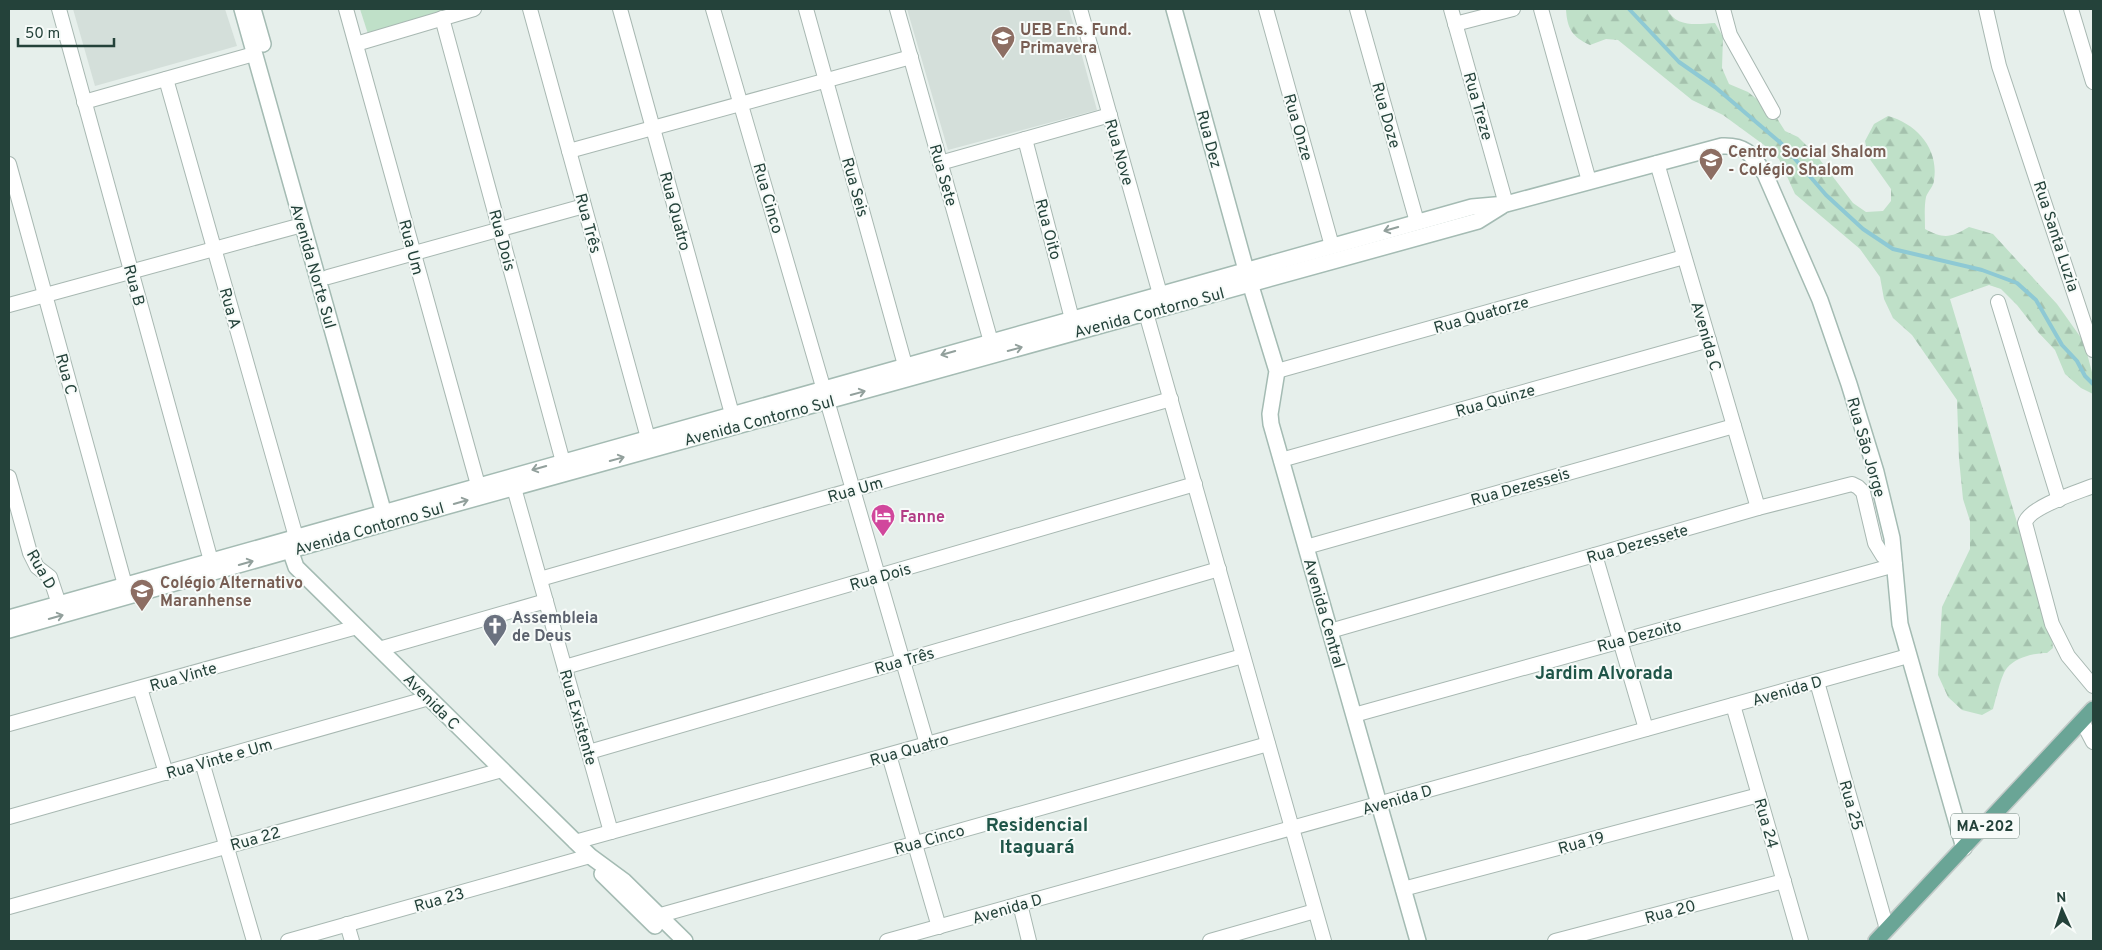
<svg xmlns="http://www.w3.org/2000/svg" width="2102" height="950" viewBox="0 0 2102 950" font-family="Overpass,sans-serif">
<style>
.built{fill:#d4dfda}
.forest{fill:url(#forest-firs)}
.garden{fill:#bfe0c8}
.lines{fill:none;stroke-linecap:round;stroke-linejoin:round}
.stream{stroke:#8ec9d4;stroke-width:4}
.street-casing{stroke:#a8b8b2;stroke-width:16}
.secondary-casing{stroke:#a4bbb3;stroke-width:18}
.primary-casing{stroke:#c2cac8;stroke-width:18}
.street{stroke:#fff;stroke-width:14}
.secondary{stroke:#fff;stroke-width:15}
.primary{stroke:#6aa596;stroke-width:15}
.oneway{stroke:#92a09c}
.labels{text-anchor:middle;stroke-width:4;stroke-linejoin:round;paint-order:stroke}
.shield{fill:#f7fbf9;stroke:#637a73;stroke-width:1}
.shield-label{font-size:15px;font-weight:bold;fill:#24423a}
.education-label{font-size:16px;font-weight:bold;fill:#785e54;stroke:#f7fbf9;text-anchor:start}
.street-label{font-size:16px;fill:#24423a;stroke:#f7fbf9}
.hotel-label{font-size:16px;font-weight:bold;fill:#b23c85;stroke:#f7fbf9;text-anchor:start}
.worship-label{font-size:16px;font-weight:bold;fill:#5b616d;stroke:#f7fbf9;text-anchor:start}
.neighbourhood-label{font-size:18px;font-weight:bold;fill:#1f5548;stroke:#f7fbf9}
.quarter-label{font-size:19px;font-weight:bold;fill:#1f5548;stroke:#f7fbf9}
</style>
<defs>
<pattern id="forest-firs" width="22" height="20" patternUnits="userSpaceOnUse" patternTransform="scale(1.25)"><rect width="22" height="20" fill="#bfe0c8"/><path d="M5 1l3.5 6h-7zM16 11l3.5 6h-7z" fill="#a4c1ad"/></pattern>
</defs>
<rect width="100%" height="100%" fill="#e6efeb"/>
<g class="built">
<polygon points="73,9 225,9 237,46 95,86"/>
<polygon points="907,9 1069,9 1097,110 948,150"/>
</g>
<path class="forest" d="M1566,9H1667C1676,28 1697,24 1715,23L1723,37L1722,68L1729,84L1748,92L1773,112L1785,131L1798,137L1817,156L1853,203L1866,212L1883,211L1891,201V189L1869,158L1865,141L1874,124L1888,116C1917,124 1939,149 1934,180C1934,186 1928,191 1926,197C1924,207 1925,219 1925,229C1944,239 1950,238 1969,227L1993,234L2057,304L2084,342L2093,376V394L2081,388L2065,374L2055,350L2038,332L2017,305L2001,289L1989,285L1950,299L2052,639L2053,648L2047,653C2034,653 2016,657 2007,668C2001,675 1996,699 1993,709L1982,715L1962,710L1948,697L1938,675L1942,607L1970,549V521L1963,499L1959,459L1957,400L1912,335L1893,318L1884,299L1880,277L1860,249L1795,194L1779,159L1764,145L1723,115L1692,100L1618,40L1606,39L1590,45C1572,37 1567,28 1566,9Z"/>
<polygon class="garden" points="360,9 456,9 368,34"/>
<g class="lines">
<polyline class="stream" points="1629,9 1679,62 1715,87 1783,145 1826,195 1863,229 1893,249 1982,270 2017,283 2036,300 2062,345 2077,361 2085,376 2093,384"/>
<defs>
<g id="street">
<polyline points="59,9 211,561"/>
<polyline points="346,9 478,485"/>
<polyline points="530,9 648,438"/>
<polyline points="620,9 732,414"/>
<polyline points="713,9 927,744"/>
<polyline points="806,9 905,365"/>
<polyline points="897,9 991,342"/>
<polyline points="1080,9 1160,294"/>
<polyline points="1266,9 1332,246"/>
<polyline points="1357,9 1417,222"/>
<polyline points="1451,9 1506,204"/>
<polyline points="1541,9 1589,181"/>
<polyline points="1723,9 1730,35 1773,112"/>
<polyline points="1986,9 1999,66 2093,350"/>
<polyline points="2071,9 2093,82"/>
<polyline points="442,18 563,462"/>
<polyline points="1455,24 1513,9"/>
<polyline points="356,44 474,9"/>
<polyline points="166,79 296,537"/>
<polyline points="84,102 254,54"/>
<polyline points="1025,139 1072,319"/>
<polyline points="569,151 911,57"/>
<polyline points="940,163 1110,115"/>
<polyline points="1657,163 1758,508"/>
<polyline points="9,164 125,585"/>
<polyline points="328,277 584,206"/>
<polyline points="1998,302 2059,500"/>
<polyline points="9,305 302,225"/>
<polyline points="1146,313 1324,941"/>
<polyline points="1277,371 1684,257"/>
<polyline points="1281,460 1709,340"/>
<polyline points="9,477 30,553 37,567 50,577 59,604"/>
<path d="M2093,486C2078,492 2029,507 2025,523L2052,624L2068,656L2093,686"/>
<polyline points="514,488 611,832"/>
<polyline points="1306,547 1734,426"/>
<polyline points="1595,555 1646,729"/>
<polyline points="540,579 1171,399"/>
<polyline points="1330,631 1758,508 1852,484 1858,487 1863,492 1875,543 1883,556 1895,565"/>
<polyline points="379,649 546,601"/>
<polyline points="565,667 1195,484"/>
<polyline points="1817,682 1887,929"/>
<polyline points="140,688 166,773"/>
<polyline points="1733,705 1801,941"/>
<polyline points="1354,715 1895,565"/>
<polyline points="2082,721 2093,742"/>
<polyline points="9,724 357,627"/>
<polyline points="589,752 1219,569"/>
<polyline points="889,755 939,927"/>
<polyline points="202,762 254,941"/>
<polyline points="9,817 429,698"/>
<polyline points="575,842 1243,656"/>
<polyline points="1403,889 1759,795"/>
<polyline points="1020,904 1029,941"/>
<polyline points="9,907 502,770"/>
<polyline points="650,918 1268,744"/>
<polyline points="347,924 352,941"/>
<polyline points="288,941 590,856"/>
<polyline points="887,941 1908,656"/>
<polyline points="1210,941 1315,911"/>
<polyline points="1555,941 1784,881"/>
</g>
<g id="secondary">
<polyline points="242,9 386,521"/>
<polyline points="253,9 263,44"/>
<polyline points="1174,9 1246,270 1277,371 1270,414 1271,424 1418,941"/>
<polyline points="287,541 296,567 590,856 624,881 685,941"/>
<path d="M9,618L1472,207L1506,204L1722,146C1747,145 1752,155 1765,174L1820,300L1849,384L1876,472L1892,538L1900,624L1964,848"/>
<polyline points="9,630 397,520 1478,221 1502,206"/>
<polyline points="602,874 655,926"/>
</g>
<polyline id="primary" points="1876,941 2093,709"/>
</defs>
<use href="#street" class="street-casing"/>
<use href="#secondary" class="secondary-casing"/>
<use href="#primary" class="primary-casing"/>
<use href="#street" class="street"/>
<use href="#secondary" class="secondary"/>
<use href="#primary" class="primary"/>
</g>
<defs><path id="oneway-shaft" d="M-6 0H5M1.5-3L5.5 0L1.5 3" fill="none" stroke-width="1.6" stroke-linecap="round" stroke-linejoin="round" transform="scale(1.25)"/></defs>
<g class="oneway">
<use href="#oneway-shaft" transform="translate(1391 229) rotate(164)"/>
<use href="#oneway-shaft" transform="translate(1015 349) rotate(-15)"/>
<use href="#oneway-shaft" transform="translate(948 353) rotate(164)"/>
<use href="#oneway-shaft" transform="translate(858 393) rotate(-15)"/>
<use href="#oneway-shaft" transform="translate(617 459) rotate(-15)"/>
<use href="#oneway-shaft" transform="translate(539 468) rotate(164)"/>
<use href="#oneway-shaft" transform="translate(461 502) rotate(-16)"/>
<use href="#oneway-shaft" transform="translate(246 563) rotate(-16)"/>
<use href="#oneway-shaft" transform="translate(56 617) rotate(-16)"/>
</g>
<defs>
<symbol id="school-pin" viewBox="-11 -11 22 30"><path d="M0 17L-7.5 6A9.5 9.5 0 1 1 7.5 6Z" fill="#8d6e63" stroke="#f7fbf9"/><path d="M0-5L7-2L0 1L-7-2ZM-4 1L0 2.5L4 1V4Q0 6-4 4Z" fill="#fff"/></symbol>
<symbol id="hotel-pin" viewBox="-11 -11 22 30"><path d="M0 17L-7.5 6A9.5 9.5 0 1 1 7.5 6Z" fill="#d1479c" stroke="#f7fbf9"/><path d="M-6-4.5h1.5V1H6V5H4.5V3h-9V5H-6ZM-4 0a1.8 1.8 0 1 1 3.6 0ZM.5 0V-2.5h3Q6-2.5 6 0Z" fill="#fff"/></symbol>
<symbol id="church-pin" viewBox="-11 -11 22 30"><path d="M0 17L-7.5 6A9.5 9.5 0 1 1 7.5 6Z" fill="#6b7280" stroke="#f7fbf9"/><path d="M-1.2-6h2.4v3.5h3.3v2.4h-3.3V6h-2.4V-.1h-3.3v-2.4h3.3Z" fill="#fff"/></symbol>
</defs>
<g fill-rule="evenodd">
<use href="#school-pin" x="989" y="24" width="28" height="38"/>
<use href="#school-pin" x="1697" y="146" width="28" height="38"/>
<use href="#hotel-pin" x="869" y="502" width="28" height="38"/>
<use href="#school-pin" x="128" y="577" width="28" height="38"/>
<use href="#church-pin" x="481" y="612" width="28" height="38"/>
</g>
<g class="labels">
<rect class="shield" x="1951" y="813.5" width="68" height="25" rx="4"/>
<g class="shield-label">
<text x="1985" y="831">MA-202</text>
</g>
<g class="education-label">
<text x="1020" y="35">UEB Ens. Fund.<tspan x="1020" dy="18">Primavera</tspan></text>
<text x="1728" y="157">Centro Social Shalom<tspan x="1728" dy="18">- Colégio Shalom</tspan></text>
<text x="160" y="588">Colégio Alternativo<tspan x="160" dy="18">Maranhense</tspan></text>
</g>
<g class="street-label">
<text transform="translate(1479 106) rotate(74)" y="6">Rua Treze</text>
<text transform="translate(1387 115) rotate(74)" y="6">Rua Doze</text>
<text transform="translate(1299 127) rotate(74)" y="6">Rua Onze</text>
<text transform="translate(1210 139) rotate(75)" y="6">Rua Dez</text>
<text transform="translate(1120 152) rotate(74)" y="6">Rua Nove</text>
<text transform="translate(944 175) rotate(74)" y="6">Rua Sete</text>
<text transform="translate(856 187) rotate(74)" y="6">Rua Seis</text>
<text transform="translate(769 198) rotate(74)" y="6">Rua Cinco</text>
<text transform="translate(676 211) rotate(75)" y="6">Rua Quatro</text>
<text transform="translate(589 223) rotate(75)" y="6">Rua Três</text>
<text transform="translate(1049 229) rotate(75)" y="6">Rua Oito</text>
<text transform="translate(2057 236) rotate(72)" y="6">Rua Santa Luzia</text>
<text transform="translate(503 240) rotate(75)" y="6">Rua Dois</text>
<text transform="translate(412 247) rotate(75)" y="6">Rua Um</text>
<text transform="translate(314 266) rotate(74)" y="6">Avenida Norte Sul</text>
<text transform="translate(135 285) rotate(75)" y="6">Rua B</text>
<text transform="translate(231 308) rotate(74)" y="6">Rua A</text>
<text transform="translate(1149 312) rotate(-15)" y="6">Avenida Contorno Sul</text>
<text transform="translate(1481 314) rotate(-16)" y="6">Rua Quatorze</text>
<text transform="translate(1707 336) rotate(74)" y="6">Avenida C</text>
<text transform="translate(67 374) rotate(75)" y="6">Rua C</text>
<text transform="translate(1495 400) rotate(-16)" y="6">Rua Quinze</text>
<text transform="translate(759 420) rotate(-15)" y="6">Avenida Contorno Sul</text>
<text transform="translate(1867 447) rotate(74)" y="6">Rua São Jorge</text>
<text transform="translate(1520 486) rotate(-16)" y="6">Rua Dezesseis</text>
<text transform="translate(855 489) rotate(-16)" y="6">Rua Um</text>
<text transform="translate(369 528) rotate(-16)" y="6">Avenida Contorno Sul</text>
<text transform="translate(1637 543) rotate(-16)" y="6">Rua Dezessete</text>
<text transform="translate(42 569) rotate(60)" y="6">Rua D</text>
<text transform="translate(880 576) rotate(-16)" y="6">Rua Dois</text>
<text transform="translate(1325 613) rotate(74)" y="6">Avenida Central</text>
<text transform="translate(1639 635) rotate(-15)" y="6">Rua Dezoito</text>
<text transform="translate(904 660) rotate(-16)" y="6">Rua Três</text>
<text transform="translate(183 676) rotate(-16)" y="6">Rua Vinte</text>
<text transform="translate(1787 690) rotate(-16)" y="6">Avenida D</text>
<text transform="translate(432 701) rotate(45)" y="6">Avenida C</text>
<text transform="translate(579 717) rotate(74)" y="6">Rua Existente</text>
<text transform="translate(909 749) rotate(-16)" y="6">Rua Quatro</text>
<text transform="translate(219 758) rotate(-16)" y="6">Rua Vinte e Um</text>
<text transform="translate(1397 799) rotate(-16)" y="6">Avenida D</text>
<text transform="translate(1852 805) rotate(74)" y="6">Rua 25</text>
<text transform="translate(1767 823) rotate(74)" y="6">Rua 24</text>
<text transform="translate(255 838) rotate(-16)" y="6">Rua 22</text>
<text transform="translate(929 839) rotate(-16)" y="6">Rua Cinco</text>
<text transform="translate(1581 842) rotate(-15)" y="6">Rua 19</text>
<text transform="translate(439 899) rotate(-16)" y="6">Rua 23</text>
<text transform="translate(1007 908) rotate(-16)" y="6">Avenida D</text>
<text transform="translate(1670 911) rotate(-15)" y="6">Rua 20</text>
</g>
<g class="hotel-label">
<text x="900" y="522">Fanne</text>
</g>
<g class="worship-label">
<text x="512" y="623">Assembleia<tspan x="512" dy="18">de Deus</tspan></text>
</g>
<g class="neighbourhood-label">
<text x="1604" y="679">Jardim Alvorada</text>
</g>
<g class="quarter-label">
<text x="1037" y="831">Residencial<tspan x="1037" dy="22">Itaguará</tspan></text>
</g>
</g>
<rect width="2102" height="950" fill="none" stroke="#24423a" stroke-width="20"/>
<g transform="translate(2062 910) rotate(357)" stroke="#f7fbf9" stroke-width="4" paint-order="stroke">
<path d="M0-4L9 19L0 12L-9 19Z" fill="#24423a"/>
<text y="-8" font-size="14" font-weight="bold" text-anchor="middle" fill="#24423a">N</text>
</g>
<path d="M18 38v8h96v-8" fill="none" stroke="#24423a" stroke-width="2.5"/>
<text x="25" y="38" font-size="15" fill="#24423a" stroke="#f7fbf9" stroke-width="4" paint-order="stroke">50 m</text>
</svg>
